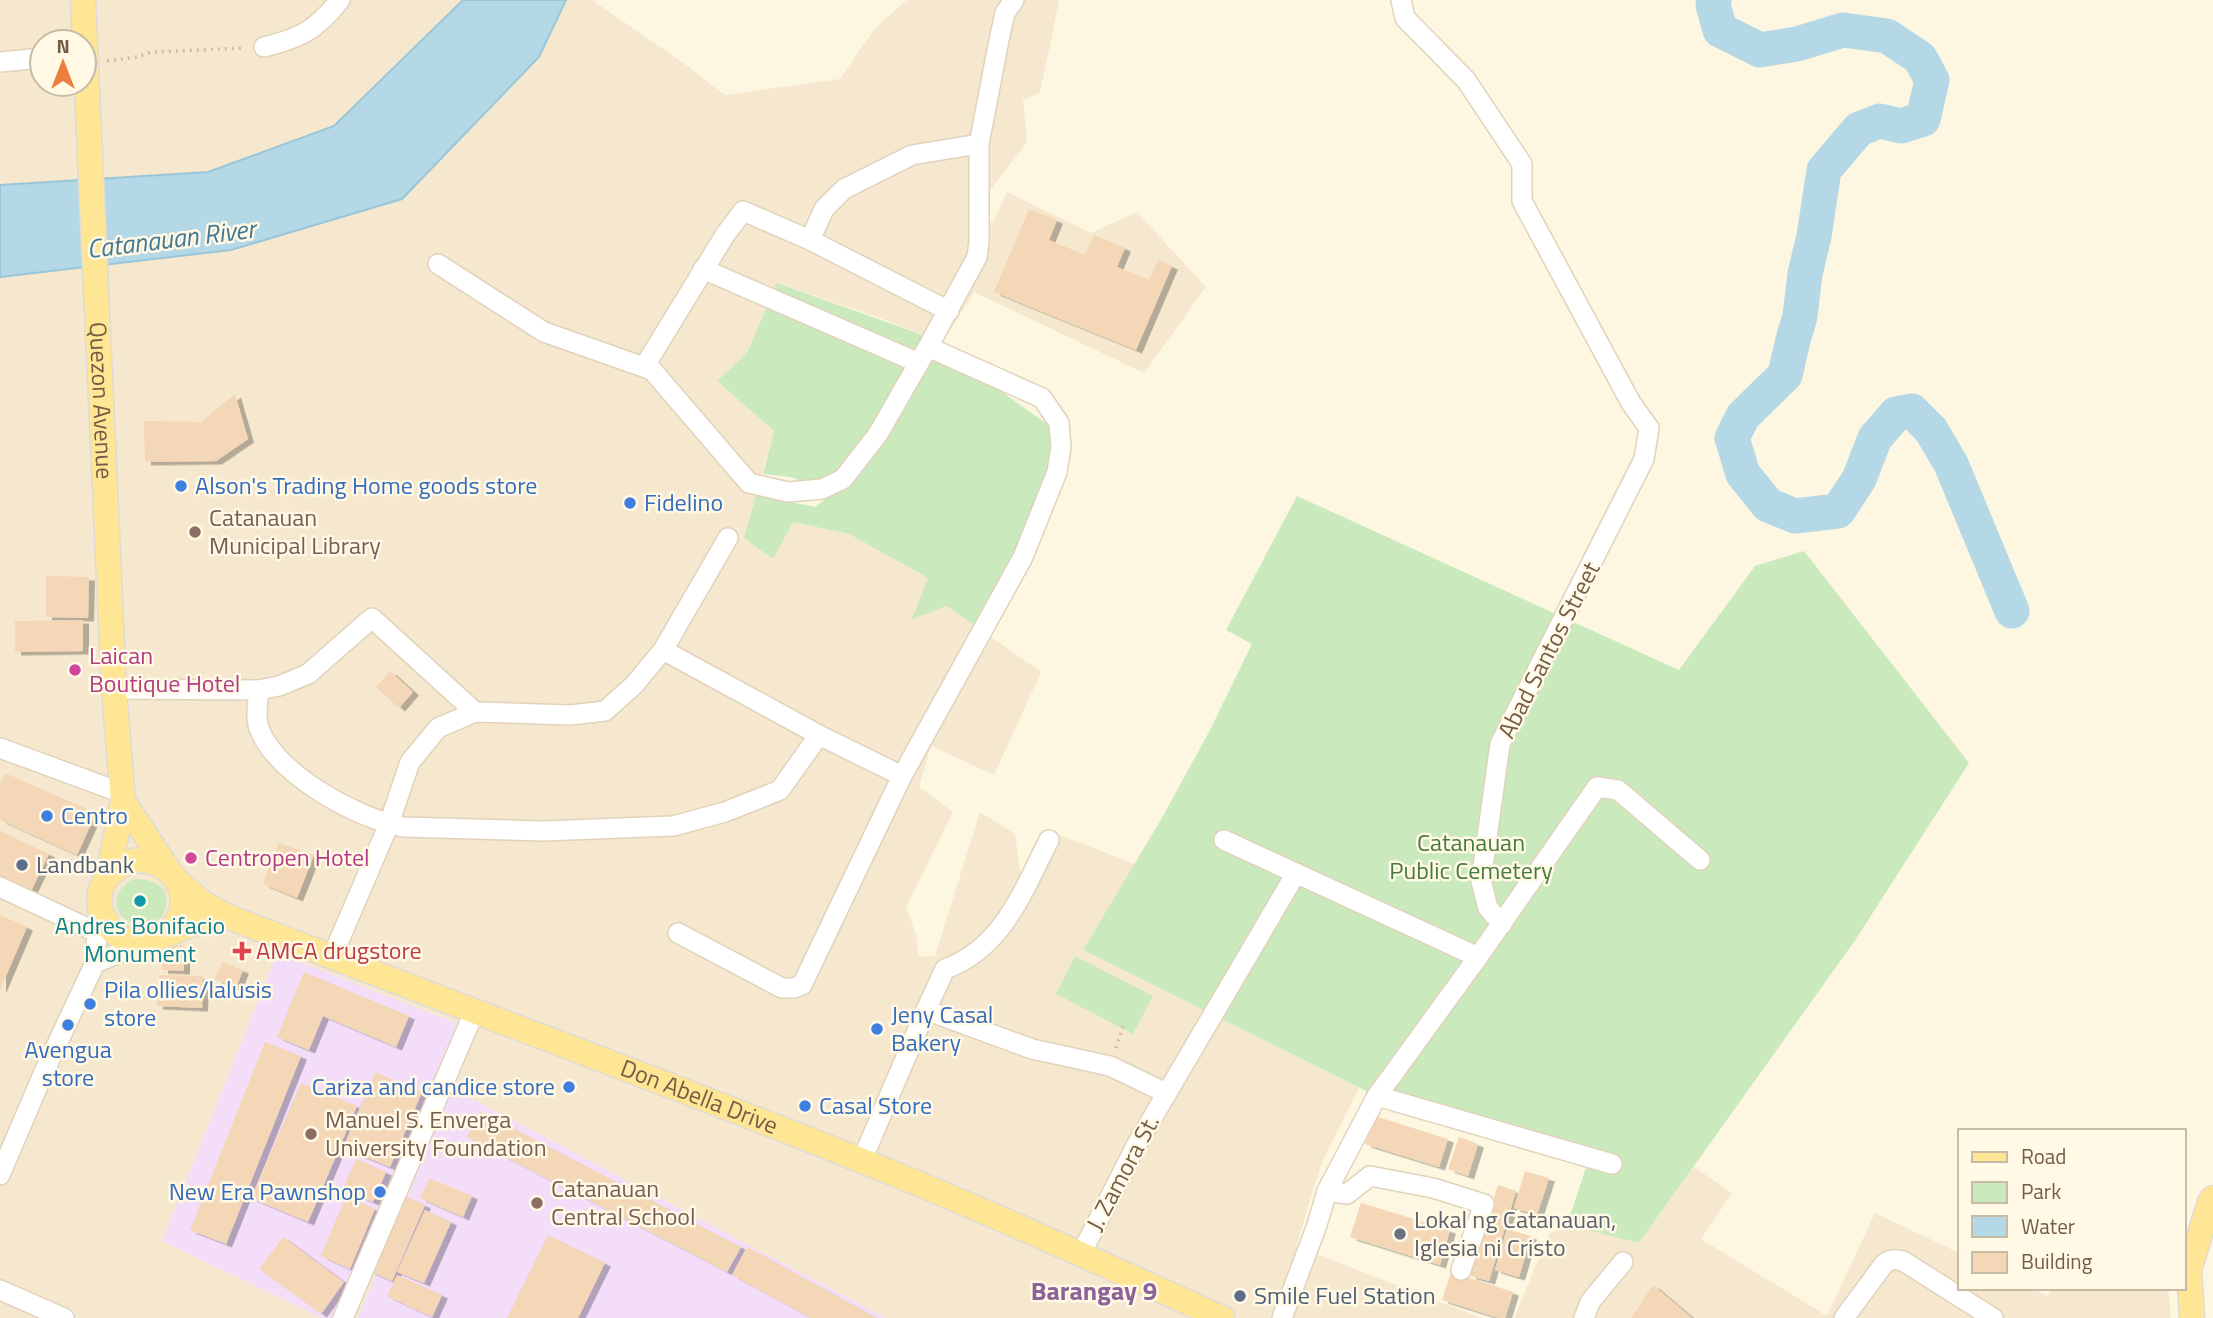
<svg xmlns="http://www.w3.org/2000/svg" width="2213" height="1318" viewBox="0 0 2213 1318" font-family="'Titillium Web',sans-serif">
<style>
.residential{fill:#f5e8ce;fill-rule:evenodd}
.education{fill:#f3ddf9}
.green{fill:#caeabe}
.water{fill:#b4d8e6;stroke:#9ac6d9;stroke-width:2}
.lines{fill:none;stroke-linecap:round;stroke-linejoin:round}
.river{stroke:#b4d8e6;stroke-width:35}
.building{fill:#f3d7b6;filter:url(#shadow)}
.minor-casing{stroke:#e1d2bb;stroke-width:22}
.major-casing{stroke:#e0dbd7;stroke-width:27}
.path{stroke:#d7bb9a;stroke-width:3.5;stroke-dasharray:2 5;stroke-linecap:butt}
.minor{stroke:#fff;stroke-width:19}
.major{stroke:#fee695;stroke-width:24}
.shop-dot{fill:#3f7fe0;stroke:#fff9e6;stroke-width:2.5}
.education-dot{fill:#8d6e63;stroke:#fff9e6;stroke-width:2.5}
.hotel-dot{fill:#d1479c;stroke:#fff9e6;stroke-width:2.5}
.service-dot{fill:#5c6f8a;stroke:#fff9e6;stroke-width:2.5}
.culture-dot{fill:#0f9aa8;stroke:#fff9e6;stroke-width:2.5}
.health-dot{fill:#e0444e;stroke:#fff9e6;stroke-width:2.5}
.worship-dot{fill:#6b7280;stroke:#fff9e6;stroke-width:2.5}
.labels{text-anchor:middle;stroke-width:5;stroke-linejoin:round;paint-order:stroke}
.street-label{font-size:24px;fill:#745d47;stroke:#fff9e6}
.shop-label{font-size:24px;fill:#366cbe;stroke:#fff9e6;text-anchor:start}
.education-label{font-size:24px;fill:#785e54;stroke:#fff9e6;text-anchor:start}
.hotel-label{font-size:24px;fill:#b23c85;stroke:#fff9e6;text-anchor:start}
.park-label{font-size:24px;fill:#477a3e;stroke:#fff9e6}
.service-label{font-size:24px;fill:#4e5e75;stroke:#fff9e6;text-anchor:start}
.culture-label{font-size:24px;fill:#0d838f;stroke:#fff9e6}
.health-label{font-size:24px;fill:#be3a42;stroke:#fff9e6;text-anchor:start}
.worship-label{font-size:24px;fill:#5b616d;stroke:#fff9e6;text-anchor:start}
.water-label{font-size:26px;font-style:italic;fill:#427890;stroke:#fff9e6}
.neighbourhood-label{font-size:26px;font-weight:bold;fill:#8d6298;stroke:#fff9e6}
</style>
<defs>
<filter id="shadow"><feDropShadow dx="6" dy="3.5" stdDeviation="0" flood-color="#0004"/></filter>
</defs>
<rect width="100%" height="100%" fill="#fdf6e0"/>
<g class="residential">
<path d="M0,0H463L334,126L208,172L0,185ZM42,42H84V84H42Z"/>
<polygon points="566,0 592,0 689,67 725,95 840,79 875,28 907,0 1059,0 1040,93 1023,100 1027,142 972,214 993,223 1007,192 1091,233 1137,212 1206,287 1144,373 974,292 943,342 872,315 777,283 747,353 717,381 774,431 744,538 793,522 849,534 928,578 913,618 947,606 1041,672 994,775 931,746 919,787 953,812 906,907 916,935 919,957 935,956 980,812 1015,834 1022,885 1046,830 1135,864 1083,950 1359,1088 1322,1162 1296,1246 1481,1318 0,1318 0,277 231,250 539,57"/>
<polygon points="1694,1167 1732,1193 1701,1239 1827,1316 1875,1213 1959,1253 1959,1288 2032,1288 2047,1296 2054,1288 2168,1288 2171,1318 1514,1318 1549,1234 1567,1225 1639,1243"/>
</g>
<g class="education">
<polygon points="277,953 464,1026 336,1318 322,1318 162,1241"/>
<polygon points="452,1088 886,1318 358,1318"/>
</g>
<g class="green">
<polygon points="777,283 923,335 871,432 843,479 807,483 790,477 763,474 774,431 717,381 747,353"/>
<polygon points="930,356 995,387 1050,426 1051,473 1017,555 978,628 947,606 912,619 928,578 849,534 793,522 773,559 744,538 756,495 815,507 861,472"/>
<polygon points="1297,496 1679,670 1755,566 1804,551 1969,763 1856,939 1639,1243 1567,1225 1590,1155 1382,1099 1083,950 1163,816 1210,730 1252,644 1226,630"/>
<path d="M133,879C152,878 173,887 165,910C152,949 86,908 133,879Z"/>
<polygon points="1075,956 1153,996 1133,1034 1056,994"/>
</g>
<polygon class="water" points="463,0 566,0 539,57 402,199 231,250 0,277 0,185 208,172 334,126"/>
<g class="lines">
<polyline class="river" points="1714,0 1713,5 1720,30 1760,50 1797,44 1843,30 1887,36 1920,58 1932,80 1923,119 1901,126 1880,121 1859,129 1824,170 1814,236 1805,274 1800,316 1793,340 1785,375 1743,416 1732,438 1743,474 1768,505 1795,516 1838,511 1859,479 1875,438 1896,414 1912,411 1931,430 1951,464 2012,611"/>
</g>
<g class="building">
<polygon points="1029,209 1057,220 1049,240 1085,255 1094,235 1125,248 1117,267 1149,280 1158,260 1172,266 1136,350 994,292"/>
<polygon points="235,394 248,439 216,461 145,462 144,421 201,422"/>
<polygon points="46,576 89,577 88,618 46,617"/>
<polygon points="83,620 83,651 15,652 15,621"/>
<polygon points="390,671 413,692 399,708 376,687"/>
<polygon points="5,773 96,813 77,855 0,820 0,785"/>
<polygon points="0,831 49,854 31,891 0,876"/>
<polygon points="279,843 314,855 297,898 263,884"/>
<polygon points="0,915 27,927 0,990"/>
<polygon points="163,945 184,945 184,971 162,970"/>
<polygon points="222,962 243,970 236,988 215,979"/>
<polygon points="304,972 409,1016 396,1047 323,1016 309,1050 277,1037"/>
<polygon points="159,975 203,976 202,1008 157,1006"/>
<polygon points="265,1042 301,1056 226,1244 190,1230"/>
<polygon points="375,1072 422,1092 390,1167 343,1148"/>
<polygon points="301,1083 357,1106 308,1222 251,1198"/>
<polygon points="480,1111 741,1247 727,1272 467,1137"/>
<polygon points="1375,1116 1448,1139 1439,1167 1365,1144"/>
<polygon points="1459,1137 1478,1144 1468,1176 1448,1169"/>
<polygon points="356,1159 386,1172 373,1202 343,1189"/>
<polygon points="1525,1171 1549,1178 1537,1215 1514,1208"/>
<polygon points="429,1178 472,1196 463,1217 420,1198"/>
<polygon points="1498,1185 1516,1191 1489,1281 1470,1276"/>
<polygon points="402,1195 425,1205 392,1281 369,1271"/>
<polygon points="346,1196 375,1209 350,1269 321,1256"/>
<polygon points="1361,1203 1450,1230 1440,1265 1350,1237"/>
<polygon points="425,1210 451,1222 424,1283 397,1272"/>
<polygon points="1507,1229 1531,1236 1519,1277 1495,1270"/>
<polygon points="548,1235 605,1263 578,1318 507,1318"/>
<polygon points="283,1237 344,1282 321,1314 259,1269"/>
<polygon points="747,1247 877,1318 811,1318 732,1275"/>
<polygon points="1451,1272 1513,1292 1505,1318 1499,1318 1442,1300"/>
<polygon points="397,1275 442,1295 432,1317 387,1296"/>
<polygon points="1653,1285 1692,1318 1631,1318"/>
</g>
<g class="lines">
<defs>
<g id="minor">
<polyline points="1401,0 1405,18 1466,80 1522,164 1522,201 1631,403 1649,428 1644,459 1500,744 1481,881 1488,908 1502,924"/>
<path d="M264,47C301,38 316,30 340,0"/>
<polyline points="0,62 42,58"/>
<polyline points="810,240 824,209 844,189 912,155 979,144"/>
<polyline points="438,264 544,332 652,370 749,483 788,492 822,489 843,479 878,434 928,347 1042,398 1059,423 1061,447 1057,472 1023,557 902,776 802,985 794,988 782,988 678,933"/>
<polyline points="703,269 919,363"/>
<polyline points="928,347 977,257 979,242 979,144 999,40 1005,13 1014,0"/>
<polyline points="644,367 725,235 743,211 810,240 949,311"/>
<polyline points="663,650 819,735 902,776"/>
<polyline points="114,689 259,690 279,686 308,674 372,618 475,712"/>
<path d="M259,690C258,701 255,717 259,728C276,774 356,818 403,827L543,831L673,826L725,812L780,790L819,735"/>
<polyline points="0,748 122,793"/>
<polyline points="1224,840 1478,957"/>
<polyline points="0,887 96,932"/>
<polyline points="332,957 389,824 410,762 438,728 475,712 570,715 605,711 634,685 663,650 728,538"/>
<polyline points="95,963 146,942"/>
<polyline points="926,1010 1032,1049 1110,1066 1166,1093"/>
<polyline points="1377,1096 1612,1164"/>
<path d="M862,1160L926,1010L945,969C1003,948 1023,891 1049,840"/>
<polyline points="0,1175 44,1072 95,963 99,907"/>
<polyline points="1327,1191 1347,1194 1370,1176 1433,1188 1484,1204 1461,1270"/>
<polyline points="1081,1254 1137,1144 1295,875"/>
<polyline points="0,1290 64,1318"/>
<polyline points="343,1318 475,1010"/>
<polyline points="1282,1318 1317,1225 1327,1191 1377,1096 1478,957 1597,787 1618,790 1700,860"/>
<polyline points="1584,1318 1590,1302 1623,1262"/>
<path d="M1844,1318L1884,1264C1890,1259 1895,1259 1903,1261L1993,1318"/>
</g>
<g id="major">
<path id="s1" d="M83,0L114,689L123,801L108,876"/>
<polyline points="123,801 167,868"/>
<path id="s2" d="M177,881L202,902L224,915C435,998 649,1075 860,1160C983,1209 1103,1264 1222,1318"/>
<path d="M161,937C165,934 170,931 173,927C205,889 152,838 114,871C107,876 102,884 100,893C98,906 102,918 110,928C132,954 162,936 188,926C200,922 212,919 224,915"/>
<polyline points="2192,1318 2189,1270 2210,1202 2213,1198"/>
</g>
</defs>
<use href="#minor" class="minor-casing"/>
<use href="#major" class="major-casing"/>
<g class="path">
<polyline points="107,61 137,57 151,52 245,48"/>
<polyline points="1116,1048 1124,1023"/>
</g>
<use href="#minor" class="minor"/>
<use href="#major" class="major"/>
</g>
<g class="shop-dot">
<circle cx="181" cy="486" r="7"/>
<circle cx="630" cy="503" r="7"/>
<circle cx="47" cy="816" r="7"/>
<circle cx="90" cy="1004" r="7"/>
<circle cx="68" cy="1025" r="7"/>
<circle cx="877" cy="1029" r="7"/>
<circle cx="569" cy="1087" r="7"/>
<circle cx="805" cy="1106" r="7"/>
<circle cx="380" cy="1192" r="7"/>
</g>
<g class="education-dot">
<circle cx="195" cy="532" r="7"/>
<circle cx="311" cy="1134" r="7"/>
<circle cx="537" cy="1203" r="7"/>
</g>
<g class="hotel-dot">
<circle cx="75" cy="670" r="7"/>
<circle cx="191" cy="858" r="7"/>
</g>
<g class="service-dot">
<circle cx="22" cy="865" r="7"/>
<circle cx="1240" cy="1296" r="7"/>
</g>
<circle class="culture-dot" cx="140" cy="901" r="7"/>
<path class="health-dot" d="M238.5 940.5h7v7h7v7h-7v7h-7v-7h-7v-7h7z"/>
<circle class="worship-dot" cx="1400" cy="1234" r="7"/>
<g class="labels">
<g class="street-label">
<text dy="8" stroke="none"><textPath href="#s1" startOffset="401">Quezon Avenue</textPath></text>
<text transform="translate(1549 650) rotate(-63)" y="8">Abad Santos Street</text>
<text dy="8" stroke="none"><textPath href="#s2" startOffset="567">Don Abella Drive</textPath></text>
<text transform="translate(1123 1173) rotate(-62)" y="8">J. Zamora St.</text>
</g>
<g class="shop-label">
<text x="195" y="494">Alson's Trading Home goods store</text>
<text x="644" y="511">Fidelino</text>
<text x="61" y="824">Centro</text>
<text x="104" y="998">Pila ollies/lalusis<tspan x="104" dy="28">store</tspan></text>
<text x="891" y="1023">Jeny Casal<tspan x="891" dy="28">Bakery</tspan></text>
<text x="68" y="1058" text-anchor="middle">Avengua<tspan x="68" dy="28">store</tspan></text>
<text x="555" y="1095" text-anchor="end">Cariza and candice store</text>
<text x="819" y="1114">Casal Store</text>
<text x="366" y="1200" text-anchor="end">New Era Pawnshop</text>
</g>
<g class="education-label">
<text x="209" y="526">Catanauan<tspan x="209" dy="28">Municipal Library</tspan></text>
<text x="325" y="1128">Manuel S. Enverga<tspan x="325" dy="28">University Foundation</tspan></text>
<text x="551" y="1197">Catanauan<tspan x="551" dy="28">Central School</tspan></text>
</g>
<g class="hotel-label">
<text x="89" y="664">Laican<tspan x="89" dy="28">Boutique Hotel</tspan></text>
<text x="205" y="866">Centropen Hotel</text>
</g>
<g class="park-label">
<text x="1471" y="851">Catanauan<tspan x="1471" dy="28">Public Cemetery</tspan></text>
</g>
<g class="service-label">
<text x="36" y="873">Landbank</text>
<text x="1254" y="1304">Smile Fuel Station</text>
</g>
<g class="culture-label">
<text x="140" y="934">Andres Bonifacio<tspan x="140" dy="28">Monument</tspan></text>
</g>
<g class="health-label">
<text x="256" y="959">AMCA drugstore</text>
</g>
<g class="worship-label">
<text x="1414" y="1228">Lokal ng Catanauan,<tspan x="1414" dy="28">Iglesia ni Cristo</tspan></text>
</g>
<g class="water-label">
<text transform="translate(171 239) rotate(-7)" y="9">Catanauan River</text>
</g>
<g class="neighbourhood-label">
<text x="1094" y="1300">Barangay 9</text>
</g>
</g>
<rect x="1958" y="1129" width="228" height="161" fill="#fff9e6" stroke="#c7bba6" stroke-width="2"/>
<rect x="1972" y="1152" width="35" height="10" fill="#fee695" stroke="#c7bba6" stroke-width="2"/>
<text x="2021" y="1164" font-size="21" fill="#745d47">Road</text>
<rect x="1972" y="1182" width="35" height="21" fill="#caeabe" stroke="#c7bba6" stroke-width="2"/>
<text x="2021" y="1199" font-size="21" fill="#745d47">Park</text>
<rect x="1972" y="1216" width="35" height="21" fill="#b4d8e6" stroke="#c7bba6" stroke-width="2"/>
<text x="2021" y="1234" font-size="21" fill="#745d47">Water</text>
<rect x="1972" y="1252" width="35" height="21" fill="#f3d7b6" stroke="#c7bba6" stroke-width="2"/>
<text x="2021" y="1269" font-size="21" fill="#745d47">Building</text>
<g transform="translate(63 63)"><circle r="33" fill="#fff9e6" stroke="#c7bba6" stroke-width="2"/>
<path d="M0-5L12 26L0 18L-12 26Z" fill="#ec7f40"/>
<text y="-10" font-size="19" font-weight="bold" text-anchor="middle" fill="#745d47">N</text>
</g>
</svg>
